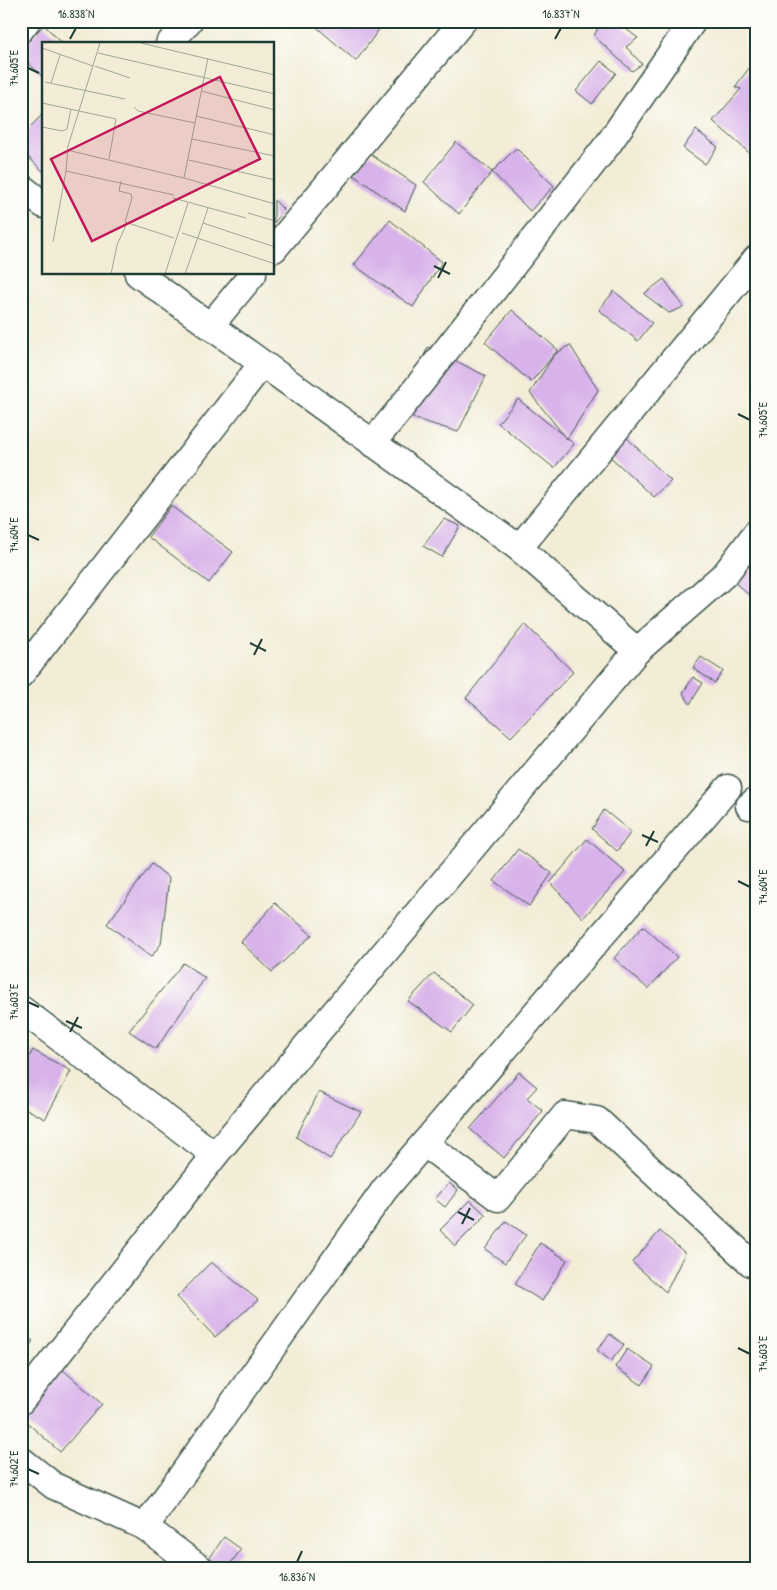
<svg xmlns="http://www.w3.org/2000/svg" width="777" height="1590" viewBox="0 0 777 1590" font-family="'Patrick Hand',sans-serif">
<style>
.building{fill:#d8b2ea}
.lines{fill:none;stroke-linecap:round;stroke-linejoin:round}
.minor-casing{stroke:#3f574c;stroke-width:29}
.minor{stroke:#fff;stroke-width:26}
.ticks{fill:none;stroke:#1f3d34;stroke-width:2}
.inset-road{fill:none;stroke:#9ea796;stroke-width:1}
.view{fill:#c2185b;fill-opacity:0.15;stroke:#c2185b;stroke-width:2.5}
.inset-edge{fill:none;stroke:#1f3d34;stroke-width:2.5}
.neatline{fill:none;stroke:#1f3d34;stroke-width:2}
.ticks-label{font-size:12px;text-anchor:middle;fill:#1f3d34}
</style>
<rect width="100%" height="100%" fill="#fdfcf7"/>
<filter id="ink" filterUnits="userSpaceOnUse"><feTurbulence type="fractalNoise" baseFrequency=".02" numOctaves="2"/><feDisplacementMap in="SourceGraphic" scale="10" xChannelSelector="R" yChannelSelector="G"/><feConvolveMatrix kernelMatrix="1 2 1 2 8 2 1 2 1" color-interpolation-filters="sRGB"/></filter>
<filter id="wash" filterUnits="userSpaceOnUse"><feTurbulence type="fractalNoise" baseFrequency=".0096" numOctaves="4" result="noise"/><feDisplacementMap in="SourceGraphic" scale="20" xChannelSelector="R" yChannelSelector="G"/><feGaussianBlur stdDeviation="1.12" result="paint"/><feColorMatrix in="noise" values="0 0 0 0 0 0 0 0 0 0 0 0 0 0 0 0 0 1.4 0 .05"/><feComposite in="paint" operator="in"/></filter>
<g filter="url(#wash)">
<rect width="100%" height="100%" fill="#f3edd7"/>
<g id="blocks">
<g class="building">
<polygon points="315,21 385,21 356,61 313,24"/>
<polygon points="601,21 615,21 638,38 626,47 642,64 632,71 594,36"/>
<polygon points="44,25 63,44 44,44 44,78 21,56 21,48"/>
<polygon points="756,59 756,154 754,157 713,121 741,89 735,87"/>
<polygon points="601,61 616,73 592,104 576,91"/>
<polygon points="44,113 44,172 21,150 21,136"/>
<polygon points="696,130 718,147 705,164 683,148"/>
<polygon points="456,142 492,172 459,214 424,182"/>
<polygon points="516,148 554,186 530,211 492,172"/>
<polygon points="370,154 416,185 405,211 353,175"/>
<polygon points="274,200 284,210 274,223"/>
<polygon points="390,220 442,262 413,307 354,265"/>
<polygon points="664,279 684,307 669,313 644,294"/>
<polygon points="614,291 652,323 638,341 599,310"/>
<polygon points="512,310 558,350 531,382 485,342"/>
<polygon points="570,345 598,390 567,439 530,393 554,355"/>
<polygon points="428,347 486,376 458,432 397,413"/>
<polygon points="518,399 574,444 554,468 498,423"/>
<polygon points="623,434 671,481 654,497 605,452"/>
<polygon points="171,506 233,552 209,583 148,537"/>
<polygon points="444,519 460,526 442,557 423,546"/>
<polygon points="756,553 756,601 733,581"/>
<polygon points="525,624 573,672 511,737 466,698"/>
<polygon points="701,657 723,671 715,683 693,668"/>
<polygon points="693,677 703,683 690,704 683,693"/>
<polygon points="604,810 631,832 617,851 592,829"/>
<polygon points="587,839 625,872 583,918 550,883"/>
<polygon points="518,849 552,873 529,906 494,881"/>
<polygon points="152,864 169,878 161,944 151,957 107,924"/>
<polygon points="275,903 312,935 272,972 241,942"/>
<polygon points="643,926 677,957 648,989 614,958"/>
<polygon points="183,963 205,978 156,1049 129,1031"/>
<polygon points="434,973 473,1005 452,1032 408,1001"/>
<polygon points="33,1050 71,1071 45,1119 21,1106 21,1072"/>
<polygon points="519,1072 537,1087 527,1098 543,1111 504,1158 470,1129"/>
<polygon points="319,1092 361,1112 330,1159 296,1137"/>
<polygon points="449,1183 458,1190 445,1207 435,1199"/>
<polygon points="470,1200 486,1215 455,1246 440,1230"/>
<polygon points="506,1221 526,1235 505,1263 485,1249"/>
<polygon points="660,1231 685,1253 666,1292 632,1262"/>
<polygon points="540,1243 567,1260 542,1301 515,1284"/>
<polygon points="211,1262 258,1300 215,1337 177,1297"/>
<polygon points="21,1332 33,1341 21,1356"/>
<polygon points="610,1334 624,1345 611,1361 597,1350"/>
<polygon points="627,1349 654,1367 642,1385 615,1367"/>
<polygon points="61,1368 102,1404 60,1452 22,1418"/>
<polygon points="224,1537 241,1549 227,1569 217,1569 207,1562"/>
</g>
</g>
</g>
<g filter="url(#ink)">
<use href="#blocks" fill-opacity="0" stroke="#3f574c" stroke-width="1"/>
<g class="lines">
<defs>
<g id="minor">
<polyline points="21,29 27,21"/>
<polyline points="169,44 189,21"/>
<polyline points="21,187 44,205"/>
<polyline points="274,249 463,21"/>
<polyline points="210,326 253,274"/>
<polyline points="372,443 397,413 609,143 693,21"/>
<polyline points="519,548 756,259"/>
<polyline points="637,651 726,573 756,533"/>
<polyline points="21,674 262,364"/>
<polyline points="749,806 756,800"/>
<polyline points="21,1009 215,1155"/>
<polyline points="425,1144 498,1198 565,1115 597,1120 751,1263 756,1259"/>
<polyline points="21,1401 215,1155 637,651 519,548 138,274"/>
<polyline points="21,1460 54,1486 145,1527 385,1189 728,788"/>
<polyline points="145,1527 201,1569"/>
</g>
</defs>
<use href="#minor" class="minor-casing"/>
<use href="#minor" class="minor"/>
</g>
</g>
<path class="ticks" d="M70,39L76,28M555,39L561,28M28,68L39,73M434,266L450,274M438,278L446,262M738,414L750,420M28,535L39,540M250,643L266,651M254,655L262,639M642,835L658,842M646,846L654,831M738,881L750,887M28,1002L39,1007M66,1021L82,1028M70,1032L78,1017M458,1212L474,1220M462,1224L470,1208M738,1348L750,1354M28,1469L39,1474M297,1562L302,1551"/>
<g transform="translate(42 42)">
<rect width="232" height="232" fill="#f3edd7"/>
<path class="inset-road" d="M58,1L26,104L24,129L132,153M99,1L233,33M0,6L51,24M56,11L233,52M53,24L88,36M3,40L83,57M9,41L18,13M159,49L233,68M0,61L74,77L67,117M92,65L96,69L153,81M154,74L233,93M0,85L20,89L25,87L29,67M150,97L233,114M25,108L142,136L166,16M147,118L233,138M142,136L233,162M79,139L77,149L89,152L90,156L83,180L132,196M131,156L204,176M206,171L233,179M161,181L166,166M140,191L233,222M11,200L24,129M69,232L75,203L85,181M123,232L146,161M143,232L161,181L233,205"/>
<path class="view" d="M178,35L218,117L50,199L9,117Z"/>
<rect width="232" height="232" class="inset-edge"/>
</g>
<rect width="777" height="1590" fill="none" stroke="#fdfcf7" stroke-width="55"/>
<rect x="28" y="28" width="722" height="1534" class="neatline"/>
<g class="ticks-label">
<text x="76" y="18">16.838°N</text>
<text x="561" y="18">16.837°N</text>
<text transform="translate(14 68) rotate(-90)" y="4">74.605°E</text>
<text transform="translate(763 420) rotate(-90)" y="4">74.605°E</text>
<text transform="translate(14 535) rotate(-90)" y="4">74.604°E</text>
<text transform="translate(763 887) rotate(-90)" y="4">74.604°E</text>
<text transform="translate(14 1002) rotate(-90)" y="4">74.603°E</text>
<text transform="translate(763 1354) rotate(-90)" y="4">74.603°E</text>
<text transform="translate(14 1469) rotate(-90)" y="4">74.602°E</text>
<text x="297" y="1581">16.836°N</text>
</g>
</svg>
